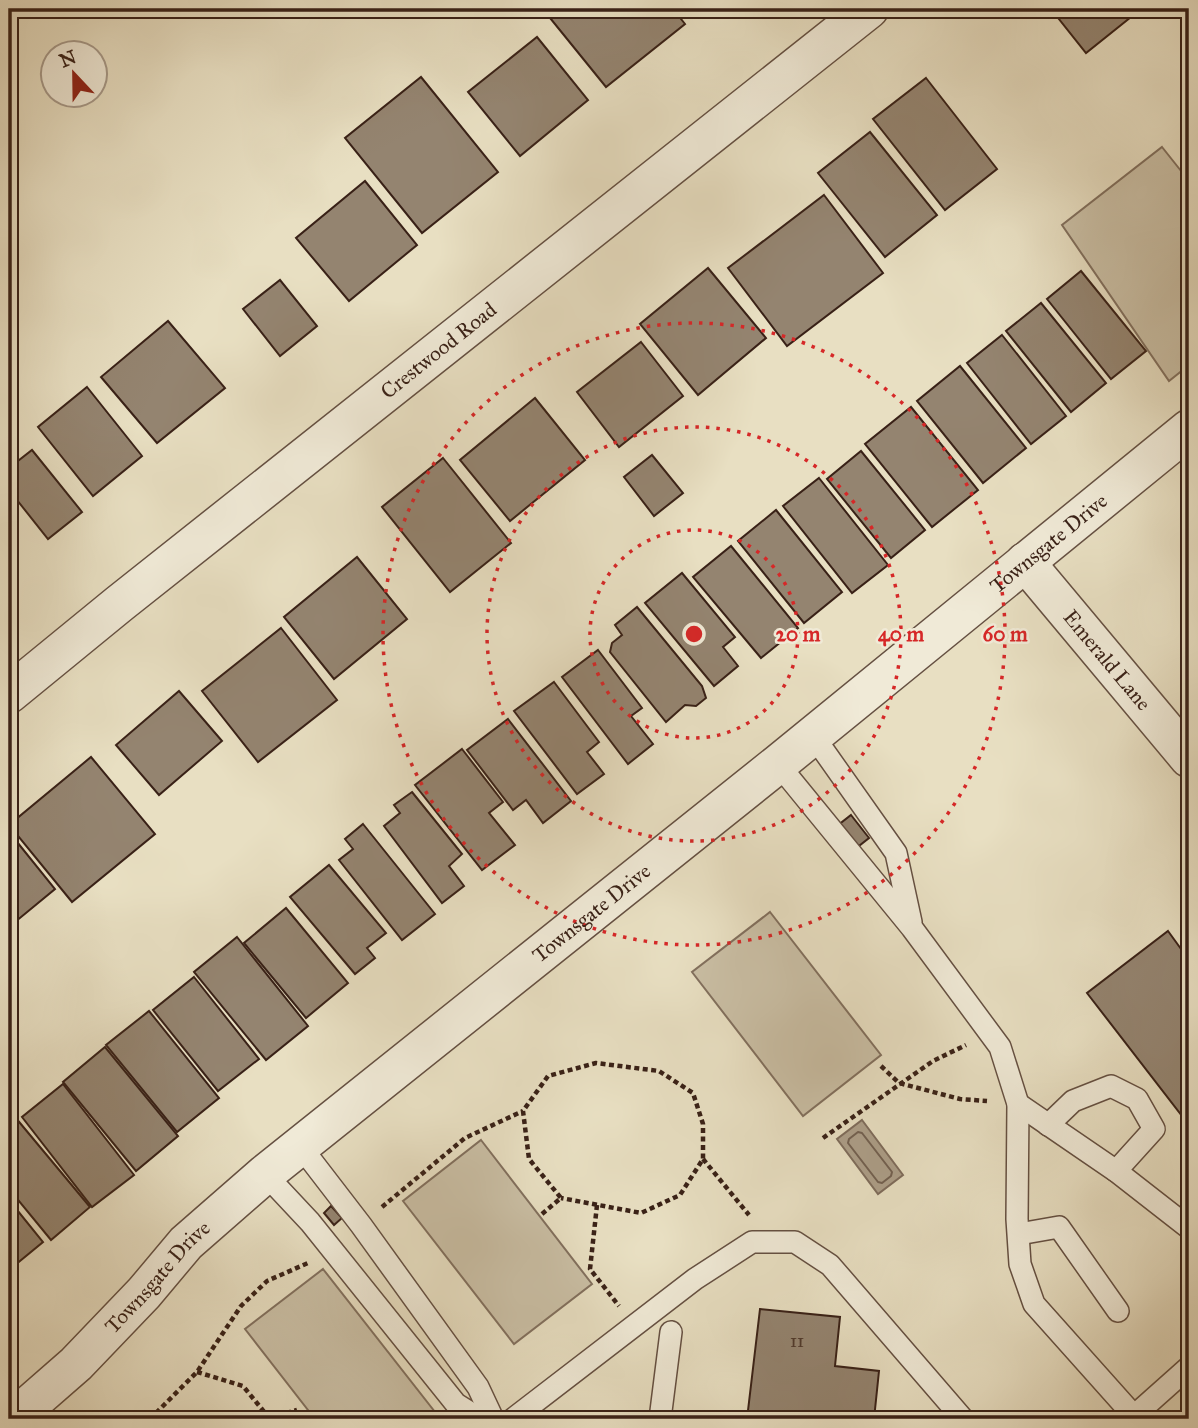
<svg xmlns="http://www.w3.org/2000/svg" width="1198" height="1428" viewBox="0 0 1198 1428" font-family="'IM FELL Great Primer',serif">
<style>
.green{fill:#cabfa5;stroke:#82705e;stroke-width:2}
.water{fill:#ac9e88;stroke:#7e6c5b;stroke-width:2}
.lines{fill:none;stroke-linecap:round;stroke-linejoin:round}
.shore{stroke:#726050;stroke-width:2}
.building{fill:#948470;stroke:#392117;stroke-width:2}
.service-casing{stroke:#655042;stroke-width:24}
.minor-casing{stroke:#655042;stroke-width:41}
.path{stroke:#392117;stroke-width:4.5;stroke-dasharray:5 3.5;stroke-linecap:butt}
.service{stroke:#f0ead7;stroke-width:21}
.minor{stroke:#f0ead7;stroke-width:38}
.ring{fill:none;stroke:#d62828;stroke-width:3.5;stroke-dasharray:3.5 7}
.labels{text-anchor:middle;stroke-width:5;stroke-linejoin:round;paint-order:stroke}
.number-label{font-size:18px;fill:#503a2d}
.street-label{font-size:21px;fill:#392117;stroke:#f0ead7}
.centre{fill:#d62828;stroke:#f0ead7;stroke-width:3.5}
.ring-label{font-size:21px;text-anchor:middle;font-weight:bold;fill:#d62828;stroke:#f0ead7;stroke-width:5;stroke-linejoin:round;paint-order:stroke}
</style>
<rect width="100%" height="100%" fill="#e8dfc2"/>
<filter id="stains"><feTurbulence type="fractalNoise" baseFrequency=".00286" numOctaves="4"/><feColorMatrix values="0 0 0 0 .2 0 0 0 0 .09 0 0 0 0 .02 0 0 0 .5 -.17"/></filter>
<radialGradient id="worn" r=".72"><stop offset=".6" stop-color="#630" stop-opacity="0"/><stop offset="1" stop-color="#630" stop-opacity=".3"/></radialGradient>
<g class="green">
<polygon points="1162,147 1189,181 1189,365 1169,381 1062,225"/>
<polygon points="770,912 881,1055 803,1116 692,972"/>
<polygon points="481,1140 592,1284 514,1344 403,1201"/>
<polygon points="323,1269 435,1412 425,1419 315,1419 245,1329"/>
</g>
<polygon class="water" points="862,1120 903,1175 878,1194 837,1139"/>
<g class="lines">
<polygon class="shore" points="858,1132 862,1133 892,1172 891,1176 882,1183 878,1182 848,1143 849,1139"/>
</g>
<g class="building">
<polygon points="550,9 673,9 685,24 606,87 546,13"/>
<polygon points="1051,9 1141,9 1086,53"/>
<polygon points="537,37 588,100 520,156 468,92"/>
<polygon points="421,77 498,172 422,233 345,138"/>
<polygon points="926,78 997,169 945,210 873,119"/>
<polygon points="870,132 937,215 885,257 818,173"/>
<polygon points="365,181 417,245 349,301 296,238"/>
<polygon points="824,195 883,273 787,346 728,268"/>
<polygon points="708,268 766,338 698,395 640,324"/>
<polygon points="1081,271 1146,351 1111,379 1047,299"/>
<polygon points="280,280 317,326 280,356 243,309"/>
<polygon points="1041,303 1106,383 1071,412 1006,331"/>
<polygon points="168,321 225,388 157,443 101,377"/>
<polygon points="1002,335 1066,416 1031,444 967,363"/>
<polygon points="641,342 683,396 619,447 577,392"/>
<polygon points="960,366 1026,448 983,483 917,401"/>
<polygon points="87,387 142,456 93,496 38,427"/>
<polygon points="535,398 585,460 510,521 460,460"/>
<polygon points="911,407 978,490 932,527 865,444"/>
<polygon points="32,450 82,512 48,539 9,490 9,468"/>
<polygon points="861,451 925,530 891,558 827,479"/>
<polygon points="652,455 683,493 654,516 624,477"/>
<polygon points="443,458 511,543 450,592 382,507"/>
<polygon points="819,478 888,565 852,593 783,506"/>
<polygon points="776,510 842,592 804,623 738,541"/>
<polygon points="731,546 798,628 761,658 693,577"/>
<polygon points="357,557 407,619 334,679 284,617"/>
<polygon points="682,573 735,637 723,647 738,666 714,686 645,603"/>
<polygon points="637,607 702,686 706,698 696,706 685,705 666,722 610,652 612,643 622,635 615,625"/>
<polygon points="281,628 337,700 258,762 202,691"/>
<polygon points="598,650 642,708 631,716 653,744 628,764 562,677"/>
<polygon points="554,682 599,742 587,752 604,774 577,794 514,711"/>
<polygon points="179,691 222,741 159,795 116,745"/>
<polygon points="508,719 571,801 543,823 526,800 513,810 467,750"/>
<polygon points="462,749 503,802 489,813 515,845 482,870 415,785"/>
<polygon points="91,757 155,834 72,902 9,825"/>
<polygon points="412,792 462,854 449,866 464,886 442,903 384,826 400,813 394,805"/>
<polygon points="851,815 869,838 855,849 837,826"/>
<polygon points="363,824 435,914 402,940 339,860 353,849 345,839"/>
<polygon points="9,832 55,889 9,927"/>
<polygon points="329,865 386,933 367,948 375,958 355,974 290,897"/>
<polygon points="286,908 348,983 306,1018 244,943"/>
<polygon points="1168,931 1189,960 1189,1125 1087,993"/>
<polygon points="237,937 308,1026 266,1060 194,972"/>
<polygon points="194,977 259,1059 218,1091 153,1010"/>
<polygon points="149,1011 219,1098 177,1132 106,1045"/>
<polygon points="105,1047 178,1136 136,1171 63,1082"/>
<polygon points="63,1084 134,1175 92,1207 22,1117"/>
<polygon points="15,1117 90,1207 51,1240 9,1189 9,1122"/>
<polygon points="9,1200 43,1242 9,1270"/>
<polygon points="331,1206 342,1218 334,1225 324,1213"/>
<polygon points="760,1309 840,1317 835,1366 879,1371 874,1419 747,1419"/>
</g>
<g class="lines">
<defs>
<g id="service">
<polyline points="812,734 896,853 911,922"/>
<polyline points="778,764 912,928 1000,1047 1018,1104 1017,1219 1020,1264 1034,1304 1134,1416 1189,1367"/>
<polyline points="1018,1104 1116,1171 1189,1228"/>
<polyline points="1048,1125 1073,1101 1111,1086 1137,1099 1154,1129 1116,1171"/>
<polyline points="301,1147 361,1225 478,1387 493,1419"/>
<polyline points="265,1174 310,1222 456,1404 480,1419"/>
<polyline points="1019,1234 1059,1227 1118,1311"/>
<polyline points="513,1419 695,1279 752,1242 795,1242 830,1265 963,1419"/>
<polyline points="660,1419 671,1332"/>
</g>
<g id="minor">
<path id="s1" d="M1025,562L1189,758"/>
<path id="s2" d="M9,694L119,604L869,9"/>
<path id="s3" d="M13,1419L76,1364L144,1293L186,1243L265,1174L778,764L1189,429"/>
</g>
</defs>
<use href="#service" class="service-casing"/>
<use href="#minor" class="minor-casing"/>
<g class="path">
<polyline points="881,1066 899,1083 960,1099 987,1101"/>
<polyline points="823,1138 933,1061 966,1045"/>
<polyline points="703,1159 749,1215"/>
<polyline points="597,1205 590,1269 619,1306"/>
<polyline points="382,1207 465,1138 523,1111"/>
<polyline points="542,1214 561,1198 529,1159 523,1111 548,1076 596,1063 659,1071 693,1093 703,1124 703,1159 680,1195 641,1213 561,1198"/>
<polyline points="197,1372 243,1386 270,1419"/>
<polyline points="270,1418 297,1410"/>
<polyline points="150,1419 197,1372 241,1306 267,1281 308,1263"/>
</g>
<use href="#service" class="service"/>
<use href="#minor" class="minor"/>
</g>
<g class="ring">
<circle cx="694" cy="634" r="104"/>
<circle cx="694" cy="634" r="207"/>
<circle cx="694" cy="634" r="311"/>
</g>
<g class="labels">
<g class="number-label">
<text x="797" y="1347">11</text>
</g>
<g class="street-label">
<text dy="7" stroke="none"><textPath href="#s2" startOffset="550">Crestwood Road</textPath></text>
<text dy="7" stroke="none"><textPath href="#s3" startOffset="1358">Townsgate Drive</textPath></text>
<text dy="7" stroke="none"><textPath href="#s1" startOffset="128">Emerald Lane</textPath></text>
<text dy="7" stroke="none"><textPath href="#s3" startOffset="770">Townsgate Drive</textPath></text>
<text dy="7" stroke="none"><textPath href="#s3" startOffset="203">Townsgate Drive</textPath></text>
</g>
</g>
<circle cx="694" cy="634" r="10" class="centre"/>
<g class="ring-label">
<text x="798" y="641">20 m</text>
<text x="901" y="641">40 m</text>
<text x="1005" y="641">60 m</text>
</g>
<rect width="1198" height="1428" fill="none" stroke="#e8dfc2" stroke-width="35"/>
<rect x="10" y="10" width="1177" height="1407" fill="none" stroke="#392117" stroke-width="3.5"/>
<rect x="18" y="18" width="1163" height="1393" fill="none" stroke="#392117" stroke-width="2"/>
<g transform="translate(74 74) rotate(338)"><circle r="33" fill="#f0ead7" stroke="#a79a8a" stroke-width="2"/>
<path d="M0-5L12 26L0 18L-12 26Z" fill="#8f2418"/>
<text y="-10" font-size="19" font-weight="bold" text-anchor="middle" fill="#392117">N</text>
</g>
<rect width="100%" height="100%" filter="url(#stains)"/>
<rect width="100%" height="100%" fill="url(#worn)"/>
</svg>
